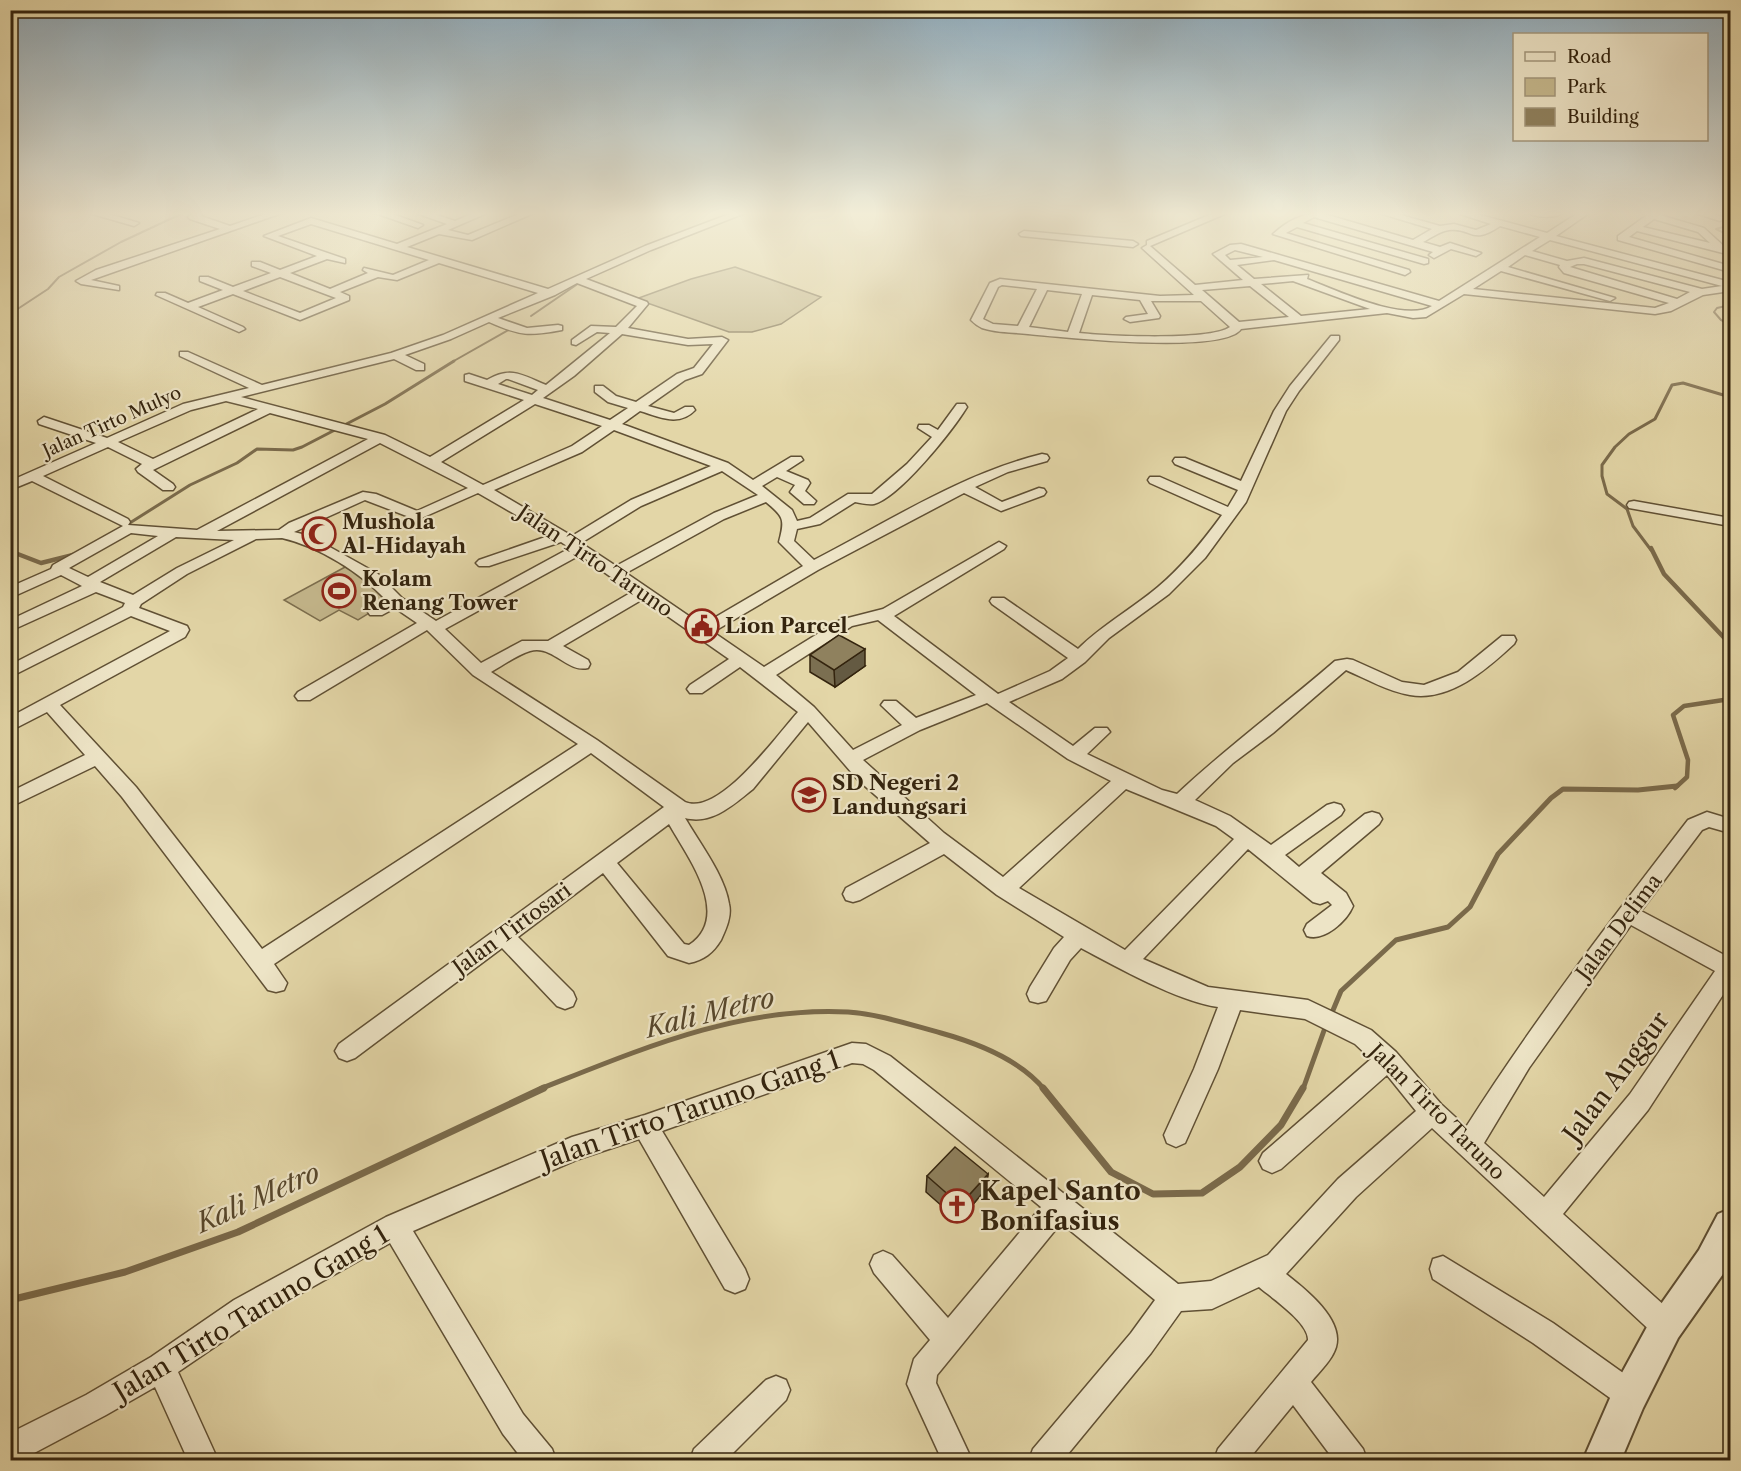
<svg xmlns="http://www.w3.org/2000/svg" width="1741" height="1471" viewBox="0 0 1741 1471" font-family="'Libre Caslon Text',serif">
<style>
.green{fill:#c5b88d;stroke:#7c6e4e;stroke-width:1.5}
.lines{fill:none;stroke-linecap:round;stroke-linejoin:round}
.stream-far4{stroke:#7a6a4b;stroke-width:2}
.stream-far3{stroke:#7a6a4b;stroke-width:3}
.stream-far2{stroke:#7a6a4b;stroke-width:4.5}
.stream-far1{stroke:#7a6a4b;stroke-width:5}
.stream{stroke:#7a6a4b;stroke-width:7}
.minor-casing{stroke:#605034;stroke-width:3}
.tertiary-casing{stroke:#605034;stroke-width:4}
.minor{fill:#ede4c6;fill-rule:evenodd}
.tertiary{fill:#ede4c6;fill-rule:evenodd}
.wall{fill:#7b6f51;stroke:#34240e;stroke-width:1.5}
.shaded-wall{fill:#645a42;stroke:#34240e;stroke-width:1.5}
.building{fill:#8f815e;stroke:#34240e;stroke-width:1.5}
.labels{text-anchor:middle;stroke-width:4.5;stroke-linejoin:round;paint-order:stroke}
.far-street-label{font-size:18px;fill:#34240e;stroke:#ede4c6}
.poi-label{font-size:21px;font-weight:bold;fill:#34240e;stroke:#ede4c6;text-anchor:start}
.street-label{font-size:21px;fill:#34240e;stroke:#ede4c6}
.near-street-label{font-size:26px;fill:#34240e;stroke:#ede4c6}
.near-poi-label{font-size:26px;font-weight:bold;fill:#34240e;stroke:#ede4c6;text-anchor:start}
.near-water-label{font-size:27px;font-style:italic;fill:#57472c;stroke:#ede4c6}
</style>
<rect width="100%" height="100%" fill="#e3d6a7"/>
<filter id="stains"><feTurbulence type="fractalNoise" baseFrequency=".00333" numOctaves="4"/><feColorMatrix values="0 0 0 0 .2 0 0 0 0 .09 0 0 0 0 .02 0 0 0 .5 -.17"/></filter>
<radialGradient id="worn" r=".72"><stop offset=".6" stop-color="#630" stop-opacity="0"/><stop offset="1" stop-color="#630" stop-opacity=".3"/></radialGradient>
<g class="green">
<polygon points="735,267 821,297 781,324 752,332 729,332 636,299 691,279"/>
<polygon points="347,566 389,601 358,620 339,610 320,621 284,600"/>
</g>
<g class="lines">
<g class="stream-far4">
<polyline points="1730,225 1716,229 1730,236"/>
<polyline points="1730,305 1717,308 1714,312 1721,320 1730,324"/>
<polyline points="10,314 48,289 59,277 121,242 183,213"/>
<polyline points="531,316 579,283"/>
<polyline points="452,362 510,329"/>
</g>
<g class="stream-far3">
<polyline points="125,526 190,485 237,463 257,449 293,450 302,447 385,404 454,361"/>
<polyline points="1651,550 1633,526 1627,509 1607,494 1602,476 1602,465 1615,447 1629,434 1655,419 1672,385 1683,383 1730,397"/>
</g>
<g class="stream-far2">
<polyline points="1651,548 1664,574 1730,644"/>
<polyline points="10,551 41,563 73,555"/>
<polyline points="1675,788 1687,777 1688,760 1673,715 1684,706 1730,699"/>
</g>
<g class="stream-far1">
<polyline points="1331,1015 1341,991 1396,940 1448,927 1470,907 1498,854 1551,798 1563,789 1638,790 1677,786"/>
<path d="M540,1089C639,1050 739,1006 848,1012C879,1014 911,1025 941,1033C977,1043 1020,1060 1044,1089"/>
<polyline points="1303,1089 1326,1025"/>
</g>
<g class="stream">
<polyline points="1043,1088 1111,1172 1153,1194 1202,1193 1240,1167 1281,1125 1303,1088"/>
<polyline points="10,1300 125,1272 238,1232 544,1088"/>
</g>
<defs>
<g id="minor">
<polygon points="89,213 106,213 139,223 134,226"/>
<polygon points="193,213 204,213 201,216 230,226 268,213 282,213 91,280 119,286 119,290 81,284 76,281 96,270 220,229 190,219 188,217"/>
<polygon points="375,213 390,213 423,225 418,228"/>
<path d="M416,213H431L455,221L474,213H487L448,230L468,235L521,213H534L472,240L439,234L407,247L548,289L645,246L732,213H745L651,250L586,279L647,302L648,304L628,328L688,339L722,337L728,340L702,374L685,380L648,406L674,413L685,407H693L695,410C679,427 660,417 640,411L622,424L728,463L753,480L791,457H801L803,460L786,471L808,480L810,483L805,491L816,501L814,504H804L790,492L795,485L777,477L762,486L792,510L797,521L810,518L848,494H872L907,464L932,437L918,428L919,425H929L938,430L957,404H965L967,407C953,430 899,498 874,504C868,505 861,503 855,502L820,524L797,529L794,541L814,560C888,522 961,474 1042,454L1047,455L1049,458L1047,461L1008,472L975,487L1002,502L1039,488L1044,489L1046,492L1044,495L1001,511L964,493L818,570L713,632L764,667L840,620L883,609L999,542L1006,546L1004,549L894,616L998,694L1050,671L1068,658L992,604L990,601L992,598H1004L1078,649C1102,625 1132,609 1158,587C1183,566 1203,541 1222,515L1150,483L1148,480L1150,477H1160L1228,507L1238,490L1175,464L1173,461L1175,458H1185L1241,481L1274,411L1290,386L1331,336H1339V340L1299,391L1286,411L1246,502L1205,558L1169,594L1109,638L1085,662L1062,679L1009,702L1073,746L1095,728H1107L1110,732L1087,754L1162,790L1177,794C1227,747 1283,706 1335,661L1347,659L1353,660L1402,682L1424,685L1458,672L1502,636H1514L1516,640L1514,644C1487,669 1450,702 1410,695C1387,691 1367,679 1346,670L1273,733L1233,763L1195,800L1230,816L1271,845L1327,805L1334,803L1341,805L1344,810L1341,815L1285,855L1299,867L1365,814L1372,812L1379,814L1382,819L1379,824L1321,873L1346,893L1353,906C1347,921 1324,942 1307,936L1304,930L1307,924L1332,905L1328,901L1320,904L1313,902L1248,849L1143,959L1208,987L1308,1000L1371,1030L1396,1052L1441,1104L1466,1127C1534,1020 1611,920 1688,820L1707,812L1730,819V833L1709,827L1702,830L1641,911L1730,958V984L1648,1110L1563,1214L1676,1316L1680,1326L1676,1336L1666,1340L1656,1336L1432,1128L1356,1197L1286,1274C1305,1289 1344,1319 1336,1347C1332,1360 1320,1371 1311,1382L1363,1449L1367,1460H1334L1293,1405L1248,1460H1214L1218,1449L1308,1340C1309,1323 1272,1298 1259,1287L1212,1309L1181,1311L1151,1353L1063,1460H1029L1033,1449L1131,1333L1155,1300L1061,1223L937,1375L936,1383L972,1460H942L907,1384L914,1359L930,1340L874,1273L870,1264L874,1255L883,1251L892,1255L948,1318L1041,1207L874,1070L863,1064L852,1063L662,1131L745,1269L749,1279L745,1289L735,1293L725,1289L639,1139L576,1160L413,1231L523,1414L552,1449L556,1460H523L503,1434L390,1243L254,1320L178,1372L218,1460H188L155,1387L106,1415L21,1460H10V1433L86,1395L151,1357L234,1300L386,1217L572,1137L645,1115L852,1043L866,1044L890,1056L1063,1193L1069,1195L1071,1199L1178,1284L1211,1281L1268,1255L1338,1179L1416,1111L1387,1075L1281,1169L1272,1173L1263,1169L1259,1161L1263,1153L1371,1059L1355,1044L1305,1019L1240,1010L1218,1069L1185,1143L1176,1147L1167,1143L1164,1135L1194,1069L1218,1007C1179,1002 1117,967 1081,948L1070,960L1046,1001L1038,1003L1030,1001L1027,994L1030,987L1054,948L1064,937L997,895L944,854L860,900L853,902L846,900L843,894L846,888L930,843L858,780L808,722L753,789C733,805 712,825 685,818C699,842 725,876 729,904C732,916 726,929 721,940C713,953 704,960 689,963L668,956L603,873L518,937L573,992L576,999L573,1006L565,1009L557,1006L502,948L355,1058L347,1061L339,1058L335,1051L339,1044L664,807L591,753L274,964L287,983L284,990L276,992L268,990L122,797L95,766L10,807V792L85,755L47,712L10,731V717L170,631L131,616L10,677V665L123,607L125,603L96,592L10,631V620L82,586L61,575L10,598V587L51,569L53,565L123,526L32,481L10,490V481L96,443L39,424L38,421L44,417L107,438L183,404L249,388L180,356V352H188L262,385L391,353L443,335L538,293L439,263L397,280L378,277L340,292L349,296V300L300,320L233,294L198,307L243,327L245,329L239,332L156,295L157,293H165L188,303L223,290L200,281V277H208L233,287L271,273L252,266V262H260L280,270L317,256L264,236L311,218L397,244L447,224ZM311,224L429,260L393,275L364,268L363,270L368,273L330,289L290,273L327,259L345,263V259L278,236ZM280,277L336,298L300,313L243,291ZM577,283L637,306L616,327L591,326L572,340V344L576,345L597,332L610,333L546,385C522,375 511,366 487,380L469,374L465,375V381L524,400L430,457L385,435L241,397L394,359L416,370H424V364L405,355L451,339L489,322C520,336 530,336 562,330V326L558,325L527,328L498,318L555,295ZM622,334L688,345L713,344L694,368L677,374L636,402L616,396L603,386H595V392L608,402L628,408L610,420L543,398L574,376ZM506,379H508L538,390L532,395L498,384ZM226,401L258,409L153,459L118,442L191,410ZM535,404L602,426L572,446L483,485L441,462ZM270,413L368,439L197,530L128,525L130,522L128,519L43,476L108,447L142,464L136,469L138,472L163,490H173L175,487L173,484L153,470ZM614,430L711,466L631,500L572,536L494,490L582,452ZM380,443L468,488L417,511L376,494L363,492L289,523L279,530L217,531ZM722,471L758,495L714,513L616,566L581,543L641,506ZM478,493L551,535L479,560L476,563L479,566H489L561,542L570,548L436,621L402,598L378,574L310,536L294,532L365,500L417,520ZM766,502C784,517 785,519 779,542L803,566L702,625L626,573L724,519ZM131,533L158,536L88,577L69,568ZM176,537L234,540L177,568L133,595L100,582ZM282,538C320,547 360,572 386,600L368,612L370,615H382L395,608L417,623L298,692L295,696L298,700H310L427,630L473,675L578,744L262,949L136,787L60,705L185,637L189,630L187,626L139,608L141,604L187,574L256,539ZM580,555L632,592L548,641H522L481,663L445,629ZM643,599L729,659L690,685L687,689L690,693H702L740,667L798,712C777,735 719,817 685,802L597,740L491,672C503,665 517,655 530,651C552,644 567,673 588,668L590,664L588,660L563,646ZM878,620L976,695L916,718L896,701H884L881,705L902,725L853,750L814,707L776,675L852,626ZM987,703L1068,759L1111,781L1003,877L944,833L863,760L920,730ZM1126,789L1216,826L1234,839L1125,950L1019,888ZM669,824C687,856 733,916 689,945L684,944L617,863ZM1631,925L1715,971L1630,1094L1544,1197L1484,1143L1529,1068Z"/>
<path d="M1214,213H1227L1150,246L1195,285L1243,280L1213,254L1230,245L1241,244L1439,301L1540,237L1500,226C1471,246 1472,227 1449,230C1440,231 1431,238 1423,242L1440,247L1450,243L1481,253L1476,256L1451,249L1434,258L1429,255L1433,252L1314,217L1303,223L1428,259V263L1424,264L1297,227L1286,233L1409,270L1410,272L1405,275L1273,234C1286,222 1302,213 1321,213L1413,240L1432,229L1379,213H1394L1440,226L1454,224L1476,230L1491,224L1457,213H1473L1547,233L1578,213H1589L1556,236L1730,282V291L1703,295L1671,311L1655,314L1464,294L1426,317L1413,318L1387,313L1241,329C1224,355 1060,337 1028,334C1013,332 997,333 982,328C978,326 975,324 971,320L990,283L1000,279L1160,296L1194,295L1142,248L1147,245V241ZM1550,240L1722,286L1702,289L1584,258L1567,261L1532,251ZM1235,250L1263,257L1230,260L1225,255ZM1525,255L1560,265L1559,267L1564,273L1669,303L1655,308L1473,289L1501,271L1610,301L1615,298L1508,267ZM1274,260L1432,306C1404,323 1336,290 1307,279L1308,275L1254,279L1237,265ZM1577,264H1584L1690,292L1677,299L1570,267ZM1293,281L1370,309L1301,316L1261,284ZM1002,285L1037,289L1018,326L993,324L983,319L998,287ZM1250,286L1289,317L1239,322L1202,290ZM1047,290L1082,294L1068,332L1029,327ZM1092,295L1140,300L1148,314L1126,317L1124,319L1130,322L1159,318L1160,316L1151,301H1201L1230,327C1211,341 1106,336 1079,333Z"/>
<path d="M1529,213H1563C1556,218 1536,218 1529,213Z"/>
<path d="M1650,213H1661L1660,215L1704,228L1728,250L1723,253L1637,231L1629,237L1730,266V272L1618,240V236ZM1654,219L1698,232L1710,243L1643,227Z"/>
<polygon points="1695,213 1712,213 1725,218 1720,221"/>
<polygon points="1024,231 1133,241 1138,244 1133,247 1021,236 1019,234"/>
<polygon points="1634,501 1730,518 1730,526 1629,508 1627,505 1629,502"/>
<polygon points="1443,1256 1553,1323 1640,1385 1645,1395 1640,1405 1630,1410 1620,1405 1533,1343 1433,1279 1430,1269 1433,1259"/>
<polygon points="776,1376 786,1380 790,1390 786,1400 726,1460 690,1460 694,1449 766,1380"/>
</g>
<polygon id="tertiary" points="1730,1209 1730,1259 1723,1274 1678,1338 1643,1408 1621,1460 1583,1460 1617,1382 1654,1314 1699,1250 1718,1214"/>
</defs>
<use href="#minor" class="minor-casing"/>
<use href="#tertiary" class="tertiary-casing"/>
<use href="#minor" class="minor"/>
<use href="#tertiary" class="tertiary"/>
</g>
<g class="wall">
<polygon points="810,655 865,666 835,687 810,672"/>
<polygon points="988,1174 986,1189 959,1221 926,1192 927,1176"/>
</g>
<g class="shaded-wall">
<polygon points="865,649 865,666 835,687 834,670"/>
<polygon points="988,1174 986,1189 959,1221 960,1205"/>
</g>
<g class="building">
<polygon points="839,635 865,649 834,670 810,655"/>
<polygon points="955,1147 988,1174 960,1205 927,1176"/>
</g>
<linearGradient id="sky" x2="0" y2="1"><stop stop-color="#8ea9b9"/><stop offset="0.51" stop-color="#f2edd7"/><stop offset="1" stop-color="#f2edd7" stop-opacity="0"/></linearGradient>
<rect width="1741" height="419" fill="url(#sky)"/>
<defs>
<symbol id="mosque-ring" viewBox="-11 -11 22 22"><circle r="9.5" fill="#ede4c6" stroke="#8f2418" stroke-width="1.5"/><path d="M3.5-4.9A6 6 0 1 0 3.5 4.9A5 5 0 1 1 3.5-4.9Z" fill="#8f2418"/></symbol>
<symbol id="stadium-ring" viewBox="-11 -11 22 22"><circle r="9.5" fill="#ede4c6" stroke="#8f2418" stroke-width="1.5"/><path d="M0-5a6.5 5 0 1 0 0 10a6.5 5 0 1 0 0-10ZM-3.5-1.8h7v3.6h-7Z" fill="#8f2418"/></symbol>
<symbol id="civic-ring" viewBox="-11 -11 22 22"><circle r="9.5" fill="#ede4c6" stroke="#8f2418" stroke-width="1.5"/><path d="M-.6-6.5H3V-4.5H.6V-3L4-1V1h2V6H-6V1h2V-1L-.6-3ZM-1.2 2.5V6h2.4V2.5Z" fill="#8f2418"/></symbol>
<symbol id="school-ring" viewBox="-11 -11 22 22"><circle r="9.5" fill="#ede4c6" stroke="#8f2418" stroke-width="1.5"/><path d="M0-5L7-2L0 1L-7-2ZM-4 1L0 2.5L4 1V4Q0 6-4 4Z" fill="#8f2418"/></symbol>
<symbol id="church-ring" viewBox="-11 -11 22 22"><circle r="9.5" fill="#ede4c6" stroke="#8f2418" stroke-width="1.5"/><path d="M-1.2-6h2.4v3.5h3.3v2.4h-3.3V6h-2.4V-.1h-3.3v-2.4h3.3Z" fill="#8f2418"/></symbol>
</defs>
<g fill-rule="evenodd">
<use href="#mosque-ring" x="300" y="515" width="38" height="38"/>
<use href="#stadium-ring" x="320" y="572" width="38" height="38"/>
<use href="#civic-ring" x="683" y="607" width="38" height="38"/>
<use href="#school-ring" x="790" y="776" width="38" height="38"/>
<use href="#church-ring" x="938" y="1187" width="38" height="38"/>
</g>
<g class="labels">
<g class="far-street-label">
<text transform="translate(112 422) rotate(-24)" y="6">Jalan Tirto Mulyo</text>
</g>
<g class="poi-label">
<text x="342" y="529">Mushola<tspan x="342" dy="24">Al-Hidayah</tspan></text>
<text x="362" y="586">Kolam<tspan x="362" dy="24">Renang Tower</tspan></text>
<text x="725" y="633">Lion Parcel</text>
<text x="832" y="790">SD Negeri 2<tspan x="832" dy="24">Landungsari</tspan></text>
</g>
<g class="street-label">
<text transform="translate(595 561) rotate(34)" y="7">Jalan Tirto Taruno</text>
<text transform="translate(1619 927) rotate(-53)" y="7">Jalan Delima</text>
<text transform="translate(512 929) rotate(-36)" y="7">Jalan Tirtosari</text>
<text transform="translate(1437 1112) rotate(45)" y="7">Jalan Tirto Taruno</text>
</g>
<g class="near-street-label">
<text transform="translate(1616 1077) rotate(-53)" y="9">Jalan Anggur</text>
<text transform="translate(690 1110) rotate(-19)" y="9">Jalan Tirto Taruno Gang 1</text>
<text transform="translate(251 1313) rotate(-31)" y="9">Jalan Tirto Taruno Gang 1</text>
</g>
<g class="near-poi-label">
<text x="980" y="1200">Kapel Santo<tspan x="980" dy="30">Bonifasius</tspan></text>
</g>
<g class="near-water-label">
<text transform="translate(710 1013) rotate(-14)" y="9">Kali Metro</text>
<text transform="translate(258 1198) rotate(-24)" y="9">Kali Metro</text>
</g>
</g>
<rect width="1741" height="1471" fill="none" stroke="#e3d6a7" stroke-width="36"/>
<rect x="12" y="12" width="1717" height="1447" fill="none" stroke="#34240e" stroke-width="3"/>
<rect x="18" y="18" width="1705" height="1435" fill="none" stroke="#34240e" stroke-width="1.5"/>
<rect x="1513" y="33" width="195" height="108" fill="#ede4c6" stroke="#a3977c" stroke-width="1.5"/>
<rect x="1525" y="52" width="30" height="9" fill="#ede4c6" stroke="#a3977c" stroke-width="1.5"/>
<text x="1567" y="63" font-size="18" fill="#34240e">Road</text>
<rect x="1525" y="78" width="30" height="18" fill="#c5b88d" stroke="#a3977c" stroke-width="1.5"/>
<text x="1567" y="93" font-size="18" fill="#34240e">Park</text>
<rect x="1525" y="108" width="30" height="18" fill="#8f815e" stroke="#a3977c" stroke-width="1.5"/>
<text x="1567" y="123" font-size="18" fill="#34240e">Building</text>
<rect width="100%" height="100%" filter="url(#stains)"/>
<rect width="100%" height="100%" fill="url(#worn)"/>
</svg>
